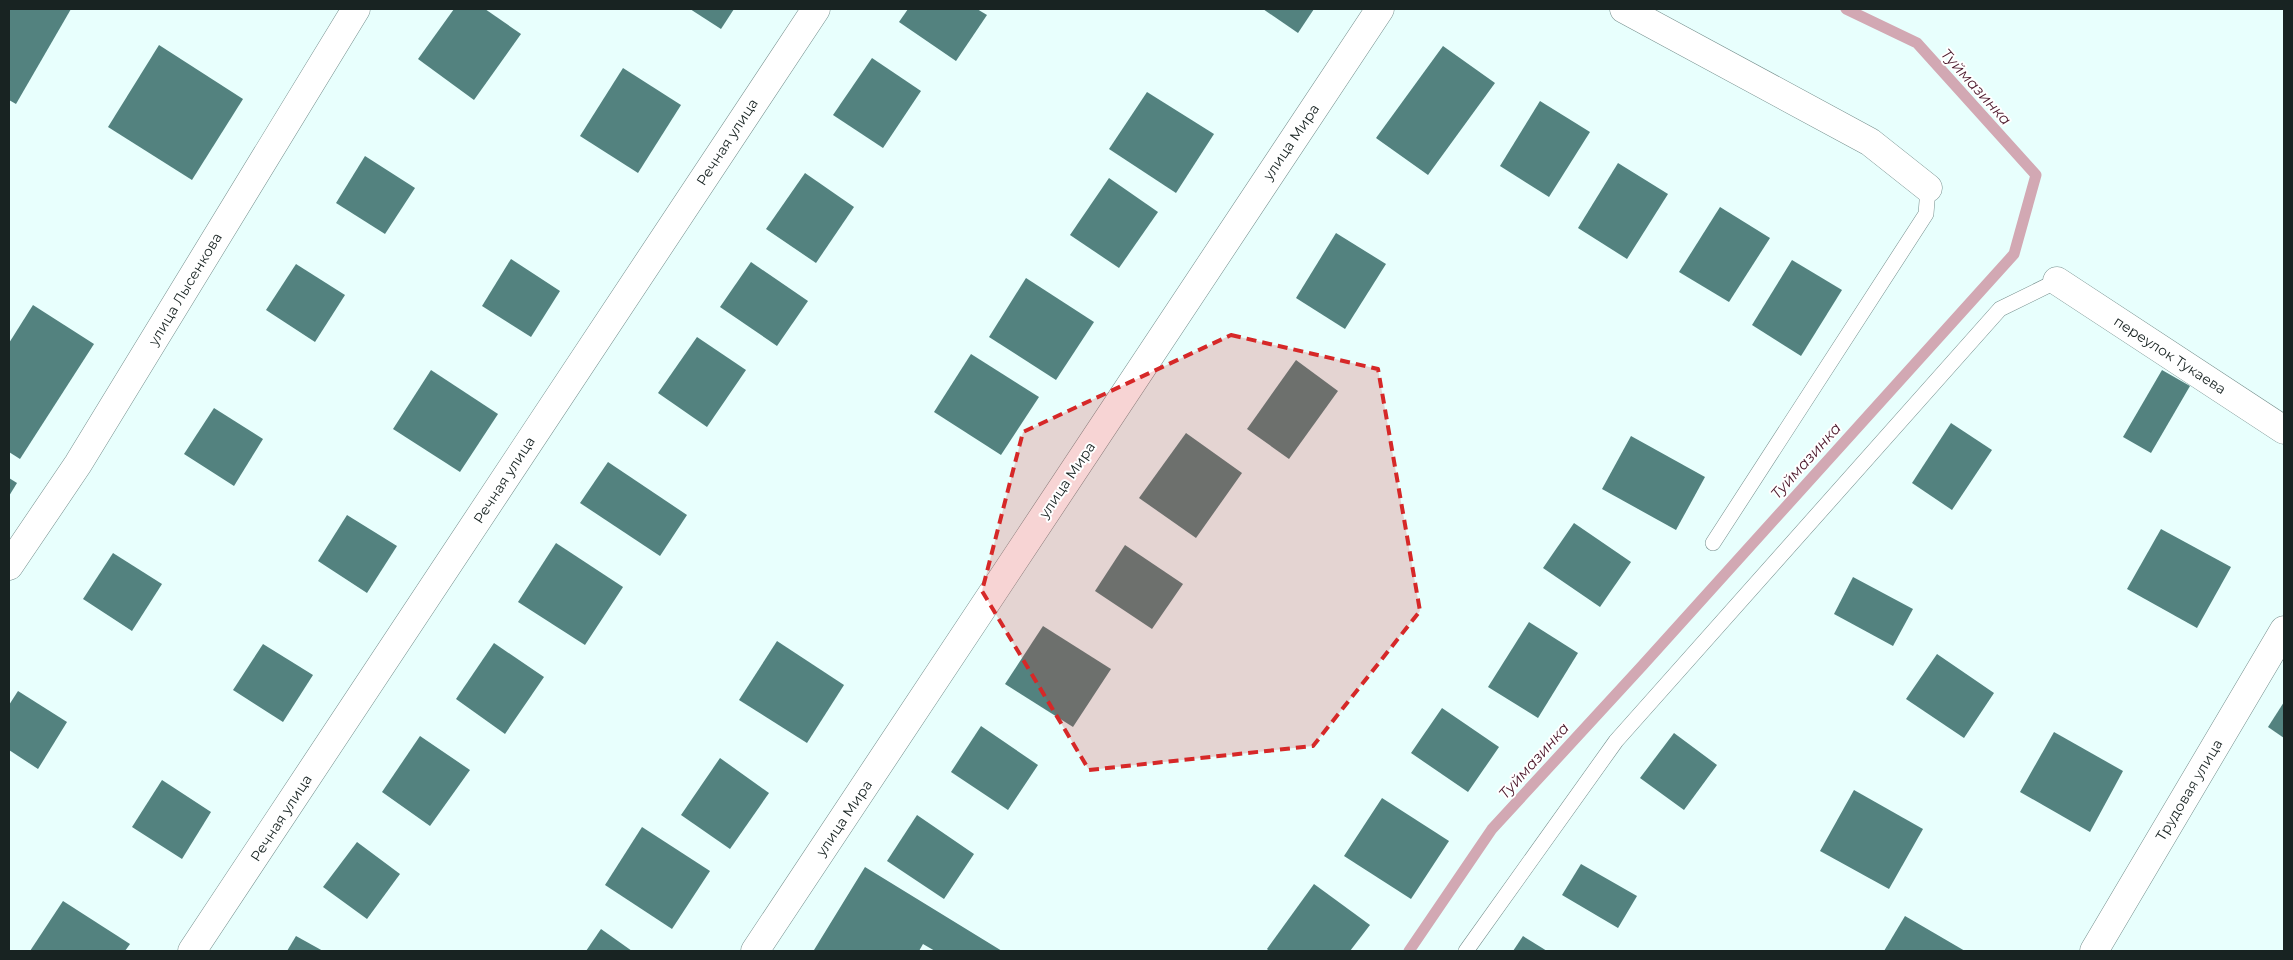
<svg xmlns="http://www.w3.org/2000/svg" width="2293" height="960" viewBox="0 0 2293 960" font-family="Montserrat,sans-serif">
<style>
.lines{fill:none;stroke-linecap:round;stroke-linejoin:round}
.stream{stroke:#d2a8b3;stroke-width:11}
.building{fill:#53827f}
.lane-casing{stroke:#748e8c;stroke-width:16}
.street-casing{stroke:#748e8c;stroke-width:29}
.lane{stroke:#fff;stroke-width:15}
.street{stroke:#fff;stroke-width:28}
.marked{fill:#d62828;fill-opacity:0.2;stroke:#d62828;stroke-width:4;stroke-dasharray:10 6;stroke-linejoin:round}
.labels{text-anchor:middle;stroke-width:4;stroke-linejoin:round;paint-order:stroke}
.street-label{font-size:14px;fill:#182322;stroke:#fff}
.water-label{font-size:15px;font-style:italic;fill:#4b172a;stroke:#fff}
</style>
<rect width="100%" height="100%" fill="#e8fffd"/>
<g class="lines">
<polyline class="stream" points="1409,951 1492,829 1642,666 2014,254 2036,175 1917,43 1846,9"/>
</g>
<g class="building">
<polygon points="9,9 71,9 16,104 9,100"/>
<polygon points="454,9 485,9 521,34 474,100 418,59"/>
<polygon points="690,9 734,9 721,29"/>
<polygon points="908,9 977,9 987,15 956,61 899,22"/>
<polygon points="1263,9 1314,9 1298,33"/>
<polygon points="159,45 243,99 192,180 108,127"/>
<polygon points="1443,46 1495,83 1428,175 1376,138"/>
<polygon points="872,58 921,91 883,148 833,115"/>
<polygon points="623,68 681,105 638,173 580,136"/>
<polygon points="1147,92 1214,134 1176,193 1109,149"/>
<polygon points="1540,101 1590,132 1549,197 1500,166"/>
<polygon points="365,156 415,188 385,234 336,203"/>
<polygon points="1618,163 1668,194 1627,259 1578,228"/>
<polygon points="805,173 854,207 816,263 766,229"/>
<polygon points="1109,178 1158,212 1119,268 1070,235"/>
<polygon points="1720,207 1770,238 1729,302 1679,272"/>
<polygon points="1336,233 1386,264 1345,329 1296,298"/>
<polygon points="511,259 560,291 531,337 482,306"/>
<polygon points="1792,260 1842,290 1801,356 1752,325"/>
<polygon points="751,262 808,301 777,346 720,307"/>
<polygon points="296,264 345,295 315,342 266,310"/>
<polygon points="1026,278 1094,322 1056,380 989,337"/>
<polygon points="33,305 94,344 20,459 9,452 9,343"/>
<polygon points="697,337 746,370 707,427 658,393"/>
<polygon points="971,354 1039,397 1001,455 934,412"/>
<polygon points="1296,360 1338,391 1289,459 1247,429"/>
<polygon points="431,370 498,414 460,472 393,429"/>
<polygon points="2162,370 2190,386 2151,453 2123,437"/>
<polygon points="214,408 263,439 234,486 184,454"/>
<polygon points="1951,423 1992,450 1952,510 1912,483"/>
<polygon points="1186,433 1242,473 1196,538 1139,498"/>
<polygon points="1631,436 1705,477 1676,530 1602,489"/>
<polygon points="608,462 687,515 660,556 580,503"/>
<polygon points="9,478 17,483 9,496"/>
<polygon points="347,515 397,546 367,593 318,561"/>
<polygon points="1574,523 1631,562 1600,607 1543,568"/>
<polygon points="2161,529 2231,567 2197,628 2127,589"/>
<polygon points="556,543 623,587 585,645 518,602"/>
<polygon points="1125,545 1183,584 1152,629 1095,591"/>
<polygon points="113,553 162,584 132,631 83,599"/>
<polygon points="1853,577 1913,609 1893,646 1834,614"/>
<polygon points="1529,622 1578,653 1538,718 1488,687"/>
<polygon points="1043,626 1111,669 1073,727 1005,684"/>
<polygon points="777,641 844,685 807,743 739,700"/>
<polygon points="494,643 544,677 505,734 456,699"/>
<polygon points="263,644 313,675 283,722 233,690"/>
<polygon points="1937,654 1994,693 1964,738 1906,699"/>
<polygon points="18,691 67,722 38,769 9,750 9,705"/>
<polygon points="2284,702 2284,738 2268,727"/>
<polygon points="1442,708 1499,747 1468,792 1411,753"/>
<polygon points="981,726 1038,765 1008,810 951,772"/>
<polygon points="2054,732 2123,771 2090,832 2020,792"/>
<polygon points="1674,733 1717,765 1684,810 1640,778"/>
<polygon points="420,736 470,770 430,826 382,792"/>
<polygon points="720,758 769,793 730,849 681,815"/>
<polygon points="162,780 211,812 182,859 132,827"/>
<polygon points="1854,790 1923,829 1889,889 1820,851"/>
<polygon points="1382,798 1449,841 1411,899 1344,856"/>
<polygon points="917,815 974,854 944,899 887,861"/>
<polygon points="642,827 710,871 672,929 605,885"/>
<polygon points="357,842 400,874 367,919 323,887"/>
<polygon points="1581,864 1637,896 1618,928 1562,895"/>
<polygon points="865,867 1002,951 935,951 923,944 919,951 816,951 814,950"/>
<polygon points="1314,884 1370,925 1350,951 1269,951 1267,949"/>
<polygon points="63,901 130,944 125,951 30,951"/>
<polygon points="1905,916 1965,951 1884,951"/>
<polygon points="601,929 632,951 586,951"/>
<polygon points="296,936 323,951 287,951"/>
<polygon points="1523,936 1547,951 1513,951"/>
</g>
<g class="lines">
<defs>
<g id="lane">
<polyline points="1713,543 1926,214 1928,188"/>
<polyline points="1466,951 1616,741 2000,309 2057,281"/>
</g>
<g id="street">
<polyline points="1624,9 1870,142 1928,188"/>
<polyline points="2057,281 2284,430"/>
<polyline points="9,566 78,464 356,9"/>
<polyline points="192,951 816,9"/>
<polyline points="755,951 1380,9"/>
<polyline points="2094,951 2284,630"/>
</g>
</defs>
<use href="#lane" class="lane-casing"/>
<use href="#street" class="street-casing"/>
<use href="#lane" class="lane"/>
<use href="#street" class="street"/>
</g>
<path class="marked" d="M1231,335L1378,369L1420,611L1313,746L1089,770L982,591L1023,432Z"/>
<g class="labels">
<g class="street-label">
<text transform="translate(727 142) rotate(-57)" y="5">Речная улица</text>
<text transform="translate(1291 142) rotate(-56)" y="5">улица Мира</text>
<text transform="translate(185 289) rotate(-59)" y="5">улица Лысенкова</text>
<text transform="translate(2170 355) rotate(33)" y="5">переулок Тукаева</text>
<text transform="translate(504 480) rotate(-57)" y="5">Речная улица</text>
<text transform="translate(1067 480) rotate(-56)" y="5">улица Мира</text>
<text transform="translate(2189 790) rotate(-59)" y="5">Трудовая улица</text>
<text transform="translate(281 818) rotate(-57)" y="5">Речная улица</text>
<text transform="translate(844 818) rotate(-56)" y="5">улица Мира</text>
</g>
<g class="water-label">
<text transform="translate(1976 87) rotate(48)" y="5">Туймазинка</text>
<text transform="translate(1806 461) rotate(-48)" y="5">Туймазинка</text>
<text transform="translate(1534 761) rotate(-48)" y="5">Туймазинка</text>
</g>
</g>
<rect width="2293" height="960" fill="none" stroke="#182322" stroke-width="20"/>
</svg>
